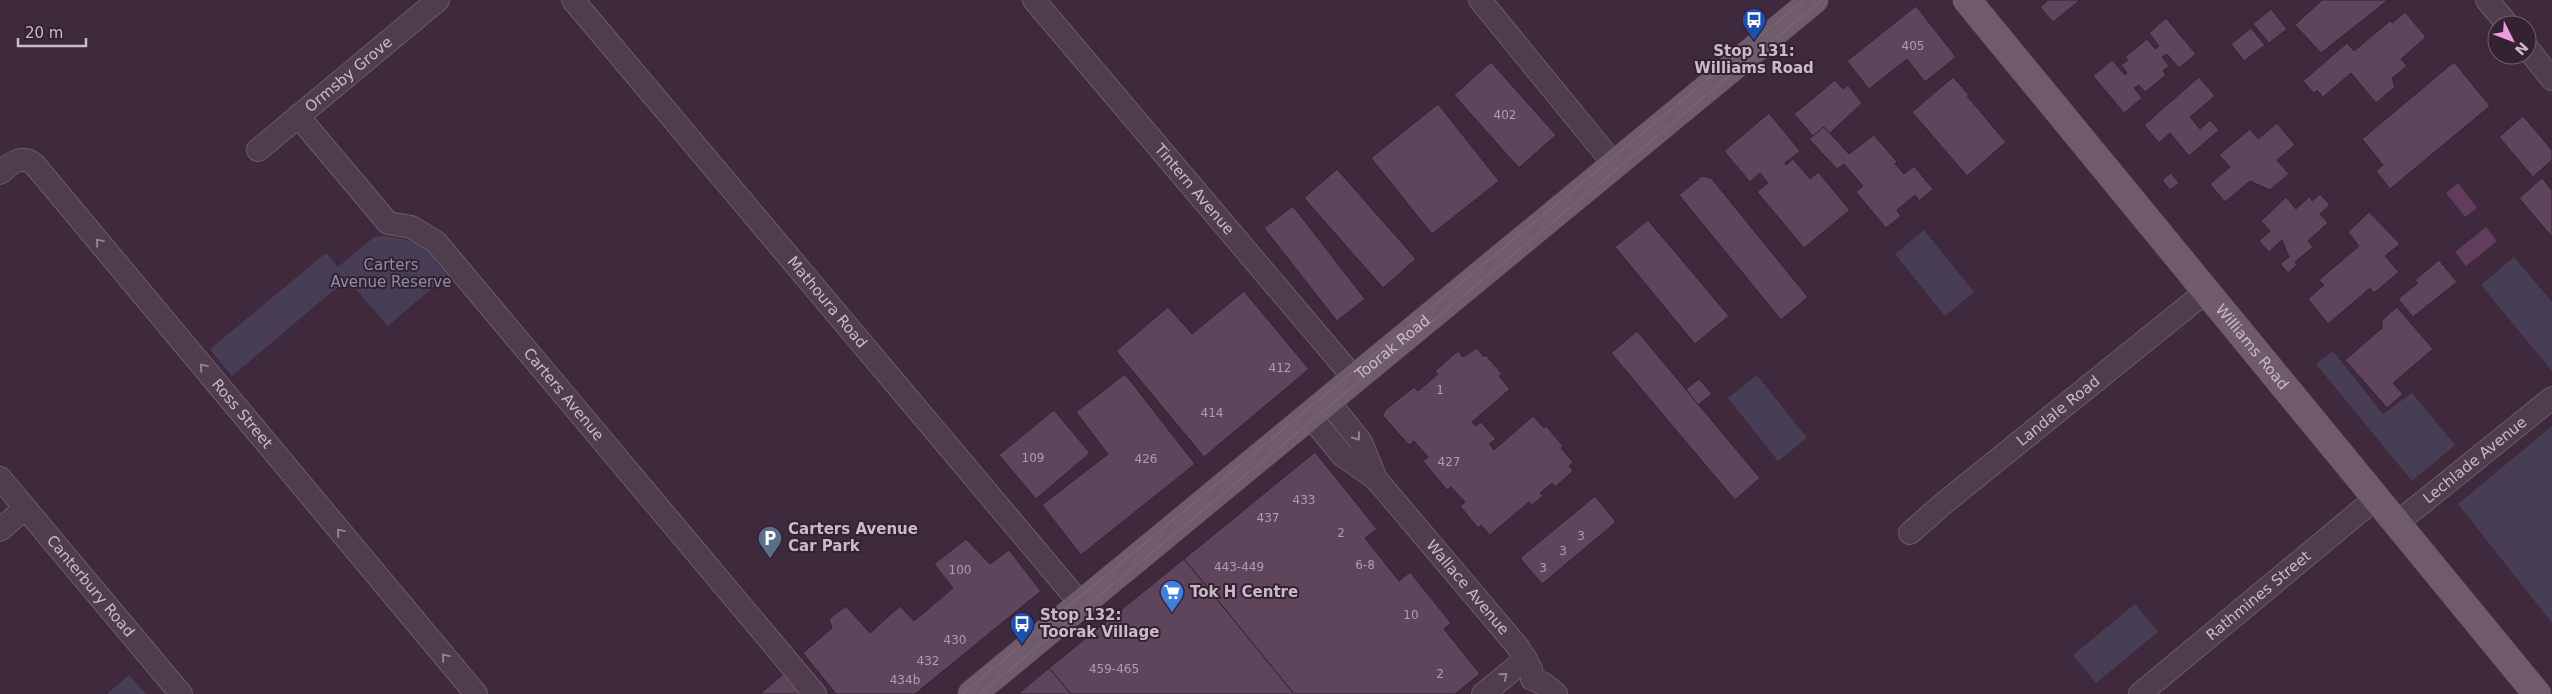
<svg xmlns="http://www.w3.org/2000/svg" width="2552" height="694" viewBox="0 0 2552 694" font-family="'DejaVu Sans',sans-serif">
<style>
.green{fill:#473e55}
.water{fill:#623c5d}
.building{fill:#5f455b;stroke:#362334}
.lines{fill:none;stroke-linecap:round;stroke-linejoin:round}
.minor-casing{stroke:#6d5a6a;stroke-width:24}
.major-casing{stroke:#584656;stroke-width:29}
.minor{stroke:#4f3c4d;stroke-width:22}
.major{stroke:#6f5b6c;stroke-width:28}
.tram{stroke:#806a7d;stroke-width:1}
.oneway{stroke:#938190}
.labels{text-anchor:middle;stroke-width:4;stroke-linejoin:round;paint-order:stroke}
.number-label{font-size:12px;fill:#af9cac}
.poi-label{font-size:15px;font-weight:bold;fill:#cab9c7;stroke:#342132;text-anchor:start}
.street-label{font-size:15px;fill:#cab9c7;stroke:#342132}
.park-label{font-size:15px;fill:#888fa7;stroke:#342132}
</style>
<rect width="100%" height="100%" fill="#3f293c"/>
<g class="green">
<polygon points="1924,230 1974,292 1945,316 1895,254"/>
<path d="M385,236C406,238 423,244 439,258L435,261L447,275L388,326L347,279L232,376L210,349L326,253L338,267L374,237Z"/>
<polygon points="2514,257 2552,302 2552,371 2481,285"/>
<polygon points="2333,351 2383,414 2412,393 2455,445 2412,481 2316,364"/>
<polygon points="1757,375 1807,438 1778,461 1728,398"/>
<polygon points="2552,426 2552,623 2458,504"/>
<polygon points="2135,604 2158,632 2096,683 2073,655"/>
<polygon points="129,675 146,694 107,694"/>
</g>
<g class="water">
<polygon points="2458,183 2477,208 2465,217 2446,193"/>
<polygon points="2486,227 2497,241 2466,266 2455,252"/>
</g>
<g class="building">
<polygon points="2048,0 2080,0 2053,22 2040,7"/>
<polygon points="2322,0 2388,0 2321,53 2295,25"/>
<polygon points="1916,6 1956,57 1925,82 1907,59 1869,89 1847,61"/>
<polygon points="2271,9 2287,29 2269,43 2253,24"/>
<polygon points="2405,12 2426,37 2401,59 2407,66 2392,78 2395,87 2376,103 2351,73 2323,97 2317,90 2314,93 2303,81 2347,43 2354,51 2391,20 2392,23"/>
<polygon points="2166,18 2196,54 2179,68 2167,54 2162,57 2169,66 2163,71 2166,75 2145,92 2139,85 2134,88 2142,98 2124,113 2093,76 2112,60 2125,75 2127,73 2121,65 2128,60 2125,57 2147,39 2155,49 2159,46 2149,33"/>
<polygon points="2251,28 2265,45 2244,61 2231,44"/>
<polygon points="1491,62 1556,135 1519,168 1454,95"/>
<polygon points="2454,62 2490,106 2390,189 2376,171 2383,165 2362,139"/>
<polygon points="1953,77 1969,95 1967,96 2006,142 1967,176 1912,112"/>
<polygon points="2199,77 2215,96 2190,117 2200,129 2210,120 2219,130 2189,156 2170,133 2159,143 2144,125"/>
<polygon points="1835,80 1843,89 1848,85 1862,103 1829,134 1824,127 1813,136 1794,114"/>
<polygon points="1438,104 1499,181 1432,234 1371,158"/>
<polygon points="1769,113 1800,151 1785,163 1786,165 1793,159 1810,179 1818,172 1850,210 1804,248 1757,192 1768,183 1760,173 1750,182 1724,151"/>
<polygon points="2523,116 2552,150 2552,160 2533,177 2499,137"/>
<polygon points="2277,123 2295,145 2277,160 2289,174 2270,190 2250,181 2225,202 2210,184 2230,167 2219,155 2250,129 2258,139"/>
<polygon points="1824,127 1849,154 1874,135 1897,162 1895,164 1904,174 1914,166 1933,189 1919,201 1915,195 1897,210 1901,216 1886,228 1856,192 1863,186 1844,164 1837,169 1809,139"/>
<polygon points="1337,169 1416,259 1383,288 1304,198"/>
<polygon points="2171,173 2179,183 2170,190 2162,180"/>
<polygon points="1702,176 1711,178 1808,297 1781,320 1679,195"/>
<polygon points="2542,178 2552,190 2552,237 2519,198"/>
<polygon points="2320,194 2330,205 2320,214 2328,223 2308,241 2313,247 2295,262 2297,265 2288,273 2280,264 2289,257 2282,240 2269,252 2259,241 2270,231 2261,221 2286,197 2296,209 2310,196 2312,201"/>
<polygon points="1293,206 1365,299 1337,321 1264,228"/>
<polygon points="2369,212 2400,244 2385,256 2399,272 2374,293 2370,288 2328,324 2308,299 2324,285 2319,280 2359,246 2348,232"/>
<polygon points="1648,220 1729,316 1695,344 1615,247"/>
<polygon points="2439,260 2457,282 2413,317 2398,299 2418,283 2415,280"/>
<polygon points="1244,291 1309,369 1204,457 1116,351 1168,307 1192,334"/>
<polygon points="2397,307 2433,349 2393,383 2403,394 2387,408 2345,360 2382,328 2382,320"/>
<polygon points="1637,331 1760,478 1735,500 1611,353"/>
<polygon points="1477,348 1484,357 1486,355 1502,374 1499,376 1510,389 1472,422 1476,426 1481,422 1496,439 1489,444 1494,450 1533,416 1544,428 1546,426 1563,446 1561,448 1573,462 1569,466 1573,471 1555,487 1552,483 1540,493 1543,496 1532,505 1529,502 1490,535 1481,525 1478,528 1460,506 1465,502 1451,487 1447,490 1423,461 1428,457 1414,441 1409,445 1383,416 1385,410 1414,387 1418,391 1438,374 1435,371 1458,351 1463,357"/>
<polygon points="1125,374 1195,464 1081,555 1042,505 1108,454 1076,412"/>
<polygon points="1699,379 1712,394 1698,405 1686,389"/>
<polygon points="1054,410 1090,453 1036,499 999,455"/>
<polygon points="1315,452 1377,529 1365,538 1399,581 1410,572 1451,623 1444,629 1480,674 1455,694 1294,694 1184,559"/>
<polygon points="1595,496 1616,522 1542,584 1520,558"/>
<polygon points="966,539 990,564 1009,550 1041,591 915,694 836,694 803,653 832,628 829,619 846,606 870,633 900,606 914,621 953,588 934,564"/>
<polygon points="1184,559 1294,694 1071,694 1049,668"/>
<polygon points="1049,668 1071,694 1018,694"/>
<polygon points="787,671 805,694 760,694"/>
</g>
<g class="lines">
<defs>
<g id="minor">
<path id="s1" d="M573,0L1081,604"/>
<path id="s2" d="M1034,0L1354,378"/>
<polyline points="1480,0 1614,164"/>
<polyline points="2487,0 2508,25"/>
<polyline points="2527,48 2552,79"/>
<path id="s3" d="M298,116L388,223L411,227L436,242L815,694"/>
<path id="s4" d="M258,150L438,0"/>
<path id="s5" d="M0,173C11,164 20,154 34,164L476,694"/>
<polyline points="1328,401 1361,442 1376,479"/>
<path id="s6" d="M1310,416L1343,456L1376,479L1518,647L1531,669L1532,679L1544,684L1556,694"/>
<path id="s7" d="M0,478L181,694"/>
<path id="s8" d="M2397,523L2552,398"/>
<polyline points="0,530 25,508"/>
<path id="s9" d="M1910,533L1944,503L2208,290"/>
<polyline points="1483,694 1526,659"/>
<path id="s10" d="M2140,694L2376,498"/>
</g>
<g id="major">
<path id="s11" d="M1967,0L2537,694"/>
<path id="s12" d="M972,694L1814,0"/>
</g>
</defs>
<use href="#minor" class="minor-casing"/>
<use href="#major" class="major-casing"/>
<use href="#minor" class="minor"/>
<use href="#major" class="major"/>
<g class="tram">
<polyline points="962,694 1804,0"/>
<polyline points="980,694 1822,0"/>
</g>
</g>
<defs><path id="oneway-chevron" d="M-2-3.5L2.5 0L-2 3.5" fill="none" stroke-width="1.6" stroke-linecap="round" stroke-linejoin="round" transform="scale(1.25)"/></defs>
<g class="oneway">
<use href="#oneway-chevron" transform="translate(99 242) rotate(-130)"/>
<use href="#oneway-chevron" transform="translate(203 367) rotate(-130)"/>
<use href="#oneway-chevron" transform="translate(1357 437) rotate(53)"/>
<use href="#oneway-chevron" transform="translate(340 532) rotate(-130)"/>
<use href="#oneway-chevron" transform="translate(445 657) rotate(-130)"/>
<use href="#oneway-chevron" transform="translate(1504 676) rotate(-39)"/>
</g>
<defs>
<symbol id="bus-pin" viewBox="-11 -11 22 30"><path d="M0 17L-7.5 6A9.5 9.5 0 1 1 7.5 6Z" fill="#1a4fb4" stroke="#342132"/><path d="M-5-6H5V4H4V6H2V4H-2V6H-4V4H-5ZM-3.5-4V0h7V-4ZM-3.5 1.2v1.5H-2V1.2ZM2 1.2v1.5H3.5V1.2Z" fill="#fff"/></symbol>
<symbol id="parking-pin" viewBox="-11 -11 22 30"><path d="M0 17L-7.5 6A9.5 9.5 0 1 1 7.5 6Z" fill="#5c6f8a" stroke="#342132"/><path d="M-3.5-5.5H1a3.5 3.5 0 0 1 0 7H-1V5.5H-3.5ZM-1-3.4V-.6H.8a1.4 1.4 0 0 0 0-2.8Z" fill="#fff"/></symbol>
<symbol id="supermarket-pin" viewBox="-11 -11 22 30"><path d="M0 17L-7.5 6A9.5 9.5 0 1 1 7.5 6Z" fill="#3f7fe0" stroke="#342132"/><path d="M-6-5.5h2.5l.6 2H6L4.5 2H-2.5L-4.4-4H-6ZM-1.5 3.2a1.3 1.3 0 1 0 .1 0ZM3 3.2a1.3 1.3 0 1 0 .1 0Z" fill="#fff"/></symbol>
</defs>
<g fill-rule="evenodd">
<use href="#bus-pin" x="1740" y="6" width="28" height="38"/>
<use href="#parking-pin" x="756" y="524" width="28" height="38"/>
<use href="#supermarket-pin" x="1158" y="578" width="28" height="38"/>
<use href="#bus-pin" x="1008" y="610" width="28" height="38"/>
</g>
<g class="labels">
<g class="number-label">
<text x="1913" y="50">405</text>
<text x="1505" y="119">402</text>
<text x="1280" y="372">412</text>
<text x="1440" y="394">1</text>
<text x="1212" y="417">414</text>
<text x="1033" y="462">109</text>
<text x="1146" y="463">426</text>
<text x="1449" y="466">427</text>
<text x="1304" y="504">433</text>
<text x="1268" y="522">437</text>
<text x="1341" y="537">2</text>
<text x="1581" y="540">3</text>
<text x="1563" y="555">3</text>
<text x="1365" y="569">6-8</text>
<text x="1239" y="571">443-449</text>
<text x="1543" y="572">3</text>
<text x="960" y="574">100</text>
<text x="1411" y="619">10</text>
<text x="955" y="644">430</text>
<text x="928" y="665">432</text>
<text x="1114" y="673">459-465</text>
<text x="1440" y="678">2</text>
<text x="905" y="684">434b</text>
</g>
<g class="poi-label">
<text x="1754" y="56" text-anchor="middle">Stop 131:<tspan x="1754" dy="17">Williams Road</tspan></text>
<text x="788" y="534">Carters Avenue<tspan x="788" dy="17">Car Park</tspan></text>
<text x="1190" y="597">Tok H Centre</text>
<text x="1040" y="620">Stop 132:<tspan x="1040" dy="17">Toorak Village</tspan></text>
</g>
<g class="street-label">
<text dy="5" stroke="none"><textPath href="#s4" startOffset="118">Ormsby Grove</textPath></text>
<text dy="5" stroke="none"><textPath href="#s2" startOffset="248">Tintern Avenue</textPath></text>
<text dy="5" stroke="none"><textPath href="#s1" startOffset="395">Mathoura Road</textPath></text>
<text dy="5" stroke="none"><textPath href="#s11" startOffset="449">Williams Road</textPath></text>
<text dy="5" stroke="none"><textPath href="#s12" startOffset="545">Toorak Road</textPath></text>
<text dy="5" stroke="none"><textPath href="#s3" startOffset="391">Carters Avenue</textPath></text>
<text dy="5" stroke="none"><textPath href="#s9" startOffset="192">Landale Road</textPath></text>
<text dy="5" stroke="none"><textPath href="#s5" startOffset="364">Ross Street</textPath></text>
<text dy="5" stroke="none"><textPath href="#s8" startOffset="100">Lechlade Avenue</textPath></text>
<text dy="5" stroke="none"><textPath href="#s7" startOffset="141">Canterbury Road</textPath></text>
<text dy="5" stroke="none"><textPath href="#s6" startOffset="234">Wallace Avenue</textPath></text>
<text dy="5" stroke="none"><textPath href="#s10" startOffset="154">Rathmines Street</textPath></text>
</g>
<g class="park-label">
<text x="391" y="270">Carters<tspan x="391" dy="17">Avenue Reserve</tspan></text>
</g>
</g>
<g transform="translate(2512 40) rotate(132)"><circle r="24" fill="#342132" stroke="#705e6e"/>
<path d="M0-4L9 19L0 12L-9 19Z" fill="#ef99e1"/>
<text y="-8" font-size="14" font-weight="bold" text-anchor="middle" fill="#cab9c7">N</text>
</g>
<path d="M18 38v8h68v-8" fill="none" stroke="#cab9c7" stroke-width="2.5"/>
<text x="25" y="38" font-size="15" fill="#cab9c7" stroke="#342132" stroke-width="4" paint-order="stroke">20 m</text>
</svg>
